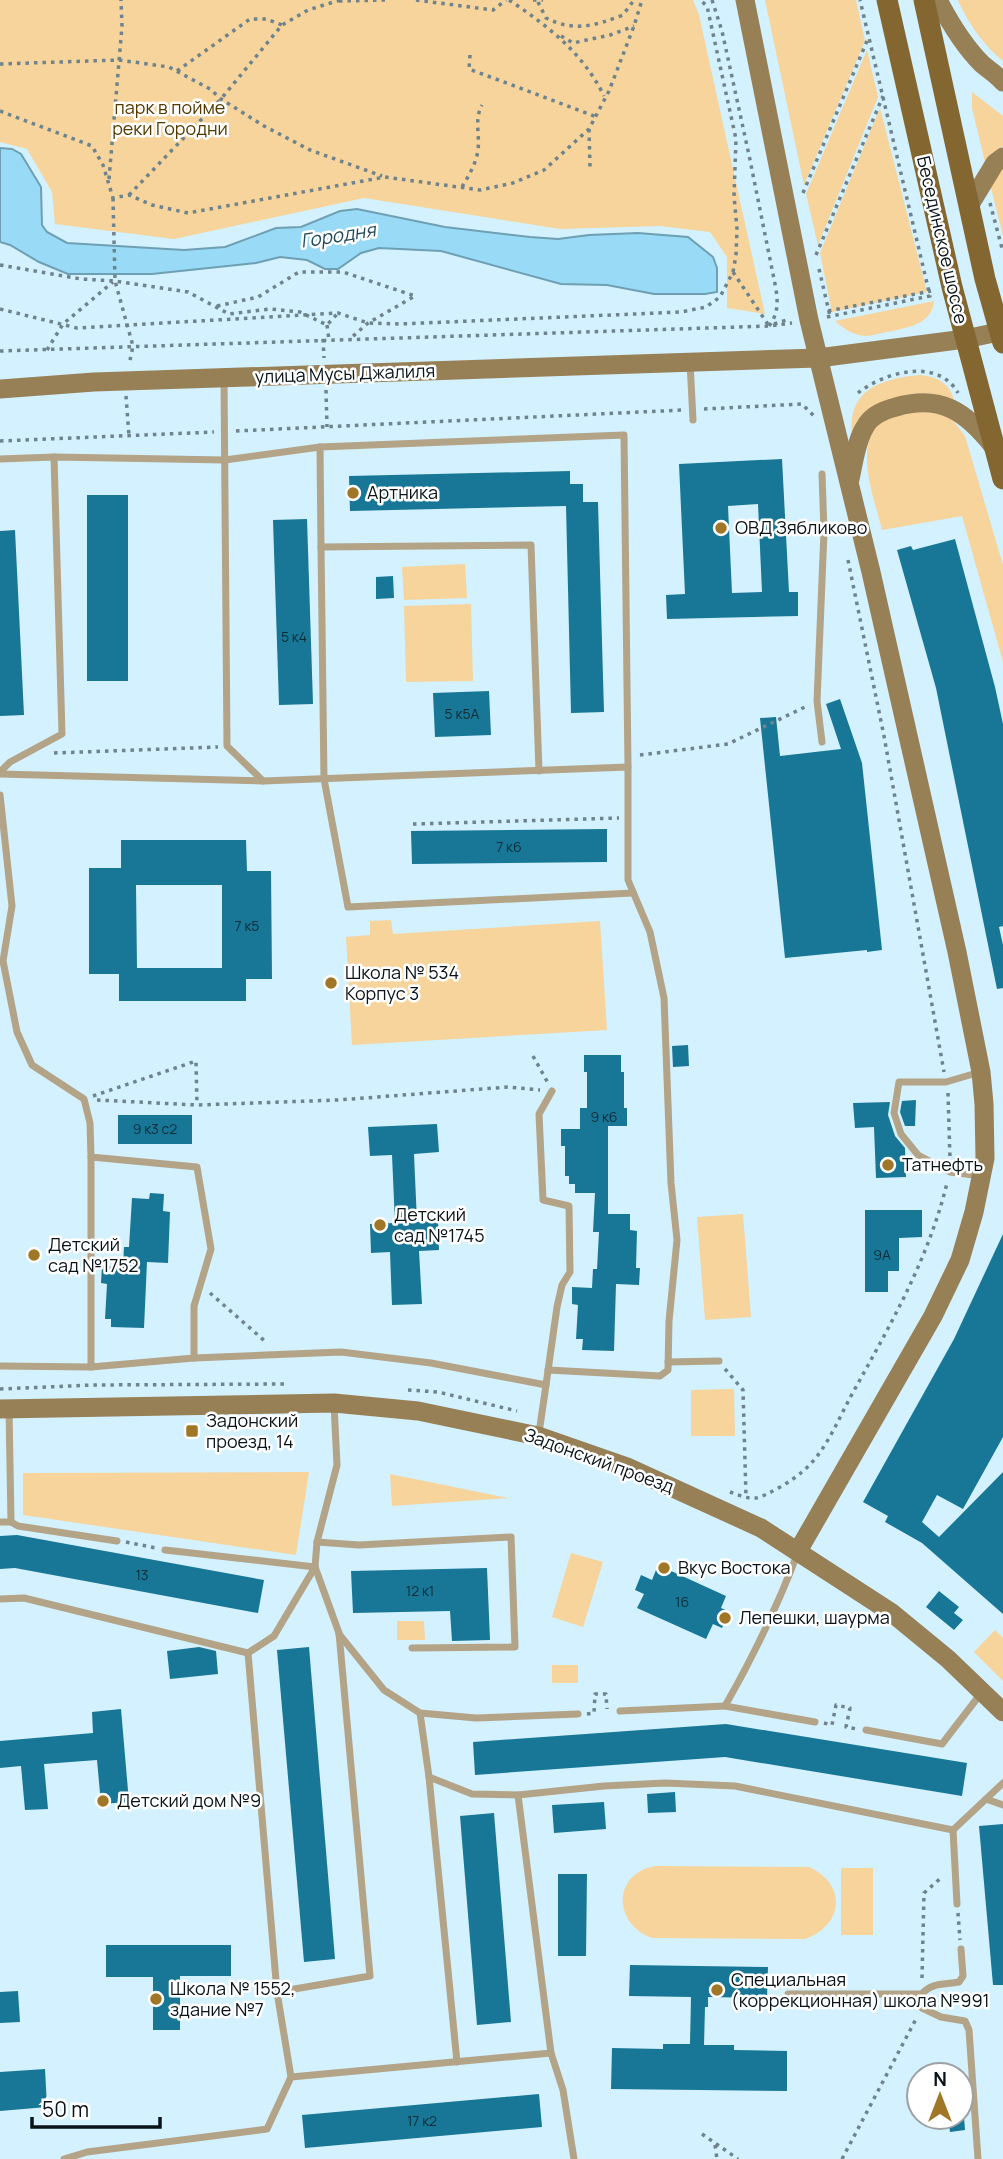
<svg xmlns="http://www.w3.org/2000/svg" width="1003" height="2159" viewBox="0 0 1003 2159" font-family="Manrope,sans-serif">
<style>
.green{fill:#f6d49b}
.water{fill:#99dbf6;stroke:#6e9fb3;stroke-width:2}
.building{fill:#187796;fill-rule:evenodd}
.lines{fill:none;stroke-linecap:round;stroke-linejoin:round}
.path{stroke:#6f838c;stroke-width:3.5;stroke-dasharray:3.5 5;stroke-linecap:butt}
.lane{stroke:#b3a387;stroke-width:7}
.secondary{stroke:#977f56;stroke-width:19}
.primary{stroke:#836630;stroke-width:21}
.poi-dot{fill:#a07726;stroke:#fff;stroke-width:2.5}
.labels{text-anchor:middle;stroke-width:5;stroke-linejoin:round;paint-order:stroke}
.number-label{font-size:14px;fill:#0d2c38}
.park-label{font-size:18px;fill:#533a01;stroke:#fff}
.street-label{font-size:18px;fill:#091318;stroke:#fff}
.poi-label{font-size:18px;fill:#091318;stroke:#fff;text-anchor:start}
.water-label{font-size:19px;font-style:italic;fill:#234958;stroke:#fff}
</style>
<rect width="100%" height="100%" fill="#d3f1fe"/>
<g class="green">
<polygon points="0,0 693,0 699,15 765,314 727,308 727,257 710,232 660,226 560,229 364,198 174,239 55,224 52,192 27,149 0,142"/>
<polygon points="765,0 856,0 865,41 804,185"/>
<path d="M958,0H1003V61C985,47 967,22 958,0Z"/>
<polygon points="867,50 878,97 818,245 806,194"/>
<polygon points="972,92 1003,116 1003,146 985,162 972,108"/>
<polygon points="880,108 927,292 832,312 820,253"/>
<polygon points="1003,168 1003,236 990,184"/>
<path d="M934,301C932,325 906,328 887,332C880,333 872,336 865,336C853,335 844,329 835,321Z"/>
<path d="M919,375C935,376 950,383 954,400C904,383 887,401 852,433C848,389 882,379 919,375Z"/>
<path d="M922,409L951,418L965,436L1003,565V662L962,516L882,530C875,499 850,440 886,419C896,414 911,412 922,409Z"/>
<polygon points="465,564 467,598 404,600 402,567"/>
<polygon points="471,604 473,681 406,682 404,606"/>
<polygon points="391,920 393,934 600,921 607,1030 352,1045 346,937 370,935 370,921"/>
<polygon points="743,1214 751,1317 705,1320 697,1217"/>
<polygon points="734,1389 735,1436 691,1436 691,1390"/>
<polygon points="309,1472 296,1555 23,1515 23,1473"/>
<polygon points="390,1474 508,1498 392,1506"/>
<polygon points="571,1553 603,1562 583,1627 552,1617"/>
<polygon points="397,1621 424,1621 425,1640 397,1640"/>
<polygon points="995,1630 1003,1638 1003,1681 974,1652"/>
<rect x="552" y="1665" width="26" height="18"/>
<path d="M655,1866L809,1867C847,1884 844,1925 805,1939L652,1938C613,1924 612,1874 655,1866Z"/>
<rect x="841" y="1868" width="32" height="67"/>
</g>
<polygon class="water" points="0,148 12,149 21,154 41,187 42,225 47,232 67,243 184,250 225,247 276,228 301,227 340,211 357,209 445,227 530,237 558,239 589,235 638,233 688,237 713,257 717,268 717,292 705,294 654,294 607,285 561,284 441,251 379,248 361,253 338,269 325,269 307,260 280,257 256,263 152,274 68,274 39,262 10,245 0,242"/>
<g class="building">
<path d="M782,459L789,592H798V616L667,619L666,595L685,594L679,464ZM758,504L762,592L732,593L728,506Z"/>
<polygon points="570,471 570,484 583,484 583,502 598,502 604,712 571,713 566,506 350,511 349,476"/>
<rect x="87" y="495" width="41" height="186"/>
<polygon points="307,519 313,704 279,705 273,520"/>
<polygon points="15,530 24,715 0,716 0,531"/>
<polygon points="955,539 995,687 1003,724 1003,926 999,927 1003,945 1003,988 997,989 936,688 897,550 911,546 913,550"/>
<polygon points="393,576 394,598 376,599 376,577"/>
<polygon points="489,691 491,735 435,737 433,693"/>
<polygon points="840,699 862,763 882,950 867,952 867,950 785,958 760,718 776,717 780,756 841,749 826,704"/>
<polygon points="607,829 607,862 412,864 411,831"/>
<path d="M121,840H246L247,871H271L272,979H246V1001H119V974H89V868H121ZM136,885H222V968H137Z"/>
<polygon points="688,1045 689,1066 673,1067 672,1046"/>
<polygon points="584,1055 621,1055 621,1072 624,1072 624,1108 627,1108 627,1126 608,1126 608,1214 630,1214 630,1230 637,1231 636,1268 640,1268 639,1285 616,1284 614,1351 582,1350 583,1339 576,1339 578,1305 572,1304 572,1287 592,1288 593,1269 597,1269 599,1232 593,1232 595,1193 575,1193 575,1184 569,1184 569,1176 565,1176 565,1146 561,1146 561,1129 580,1129 580,1108 587,1108 587,1072 584,1072"/>
<polygon points="916,1100 915,1126 905,1126 900,1112 902,1101"/>
<polygon points="890,1102 888,1115 895,1136 905,1148 906,1177 876,1178 874,1127 855,1128 853,1103"/>
<rect x="118" y="1115" width="74" height="29"/>
<polygon points="437,1124 439,1152 414,1154 417,1222 438,1221 439,1250 419,1251 422,1304 392,1305 390,1252 371,1253 370,1224 395,1223 392,1155 370,1156 368,1127"/>
<polygon points="150,1193 164,1194 163,1211 170,1212 168,1263 147,1262 144,1328 111,1327 111,1319 105,1319 107,1284 101,1283 102,1266 123,1267 124,1247 129,1247 132,1198 149,1199"/>
<polygon points="865,1210 922,1210 922,1237 899,1238 899,1271 888,1271 888,1292 865,1292"/>
<polygon points="1003,1234 1003,1437 963,1509 937,1495 922,1522 939,1537 1003,1472 1003,1614 922,1543 885,1522 888,1516 863,1502 954,1339"/>
<polygon points="17,1535 264,1580 258,1613 15,1568 0,1569 0,1536"/>
<polygon points="658,1565 726,1596 721,1608 730,1612 722,1628 713,1624 706,1639 637,1608 644,1594 635,1590 641,1575 652,1580"/>
<polygon points="487,1568 490,1640 452,1641 450,1611 353,1613 351,1571"/>
<polygon points="939,1591 959,1607 954,1613 963,1620 954,1630 926,1607"/>
<polygon points="199,1647 216,1651 218,1674 170,1679 167,1651"/>
<polygon points="309,1647 335,1959 304,1962 277,1650"/>
<polygon points="121,1709 129,1802 101,1804 97,1760 44,1764 48,1809 25,1810 21,1766 0,1768 0,1741 93,1733 92,1712"/>
<polygon points="726,1724 967,1763 962,1796 725,1757 475,1775 473,1742"/>
<polygon points="675,1792 676,1812 648,1813 647,1794"/>
<polygon points="604,1802 606,1829 554,1833 552,1805"/>
<polygon points="494,1813 511,2022 477,2025 460,1816"/>
<polygon points="1003,1824 1003,1985 993,1985 979,1826"/>
<polygon points="558,1874 587,1874 586,1956 558,1956"/>
<polygon points="106,1945 231,1945 231,1976 180,1976 180,2030 153,2030 153,1977 106,1977"/>
<polygon points="630,1965 768,1967 767,1998 708,1997 708,2007 705,2007 704,2045 734,2045 734,2050 787,2051 787,2091 611,2089 612,2048 663,2049 663,2044 690,2044 691,1997 629,1996"/>
<polygon points="18,1991 20,2022 0,2023 0,1992"/>
<polygon points="45,2069 47,2107 0,2111 0,2072"/>
<polygon points="539,2094 542,2127 305,2148 302,2115"/>
<polygon points="948,2117 964,2117 965,2130 950,2132"/>
</g>
<g class="lines">
<g class="path">
<polyline points="416,0 493,10 506,0"/>
<path d="M509,0C548,26 583,53 604,96"/>
<polyline points="533,0 543,0"/>
<path d="M712,0L722,31L749,155L776,289C778,304 778,314 769,326"/>
<polyline points="339,1 386,0"/>
<path d="M538,2L546,18C574,32 594,26 623,15L634,0"/>
<polyline points="561,36 573,43 610,35 634,26"/>
<polyline points="470,55 469,69 597,117"/>
<polyline points="0,64 119,60 169,67 210,89 221,99 264,126 310,150 382,176"/>
<polyline points="177,71 250,19 266,19 282,25"/>
<polyline points="0,111 92,146 103,165 113,198 129,195 152,205 188,213 385,177 480,190 513,183 544,170 589,129 609,91 634,26 642,0"/>
<polyline points="589,129 590,167"/>
<polyline points="109,179 122,26 121,0"/>
<path d="M462,187C469,175 476,164 478,150C480,135 474,119 482,105"/>
<polyline points="803,193 867,41"/>
<polyline points="129,195 221,99 282,25 308,10 340,0"/>
<polyline points="113,198 115,281 133,346 129,365"/>
<polyline points="990,203 1003,252"/>
<polyline points="816,255 883,96"/>
<polyline points="0,265 81,279 115,281 188,292 229,314 270,309 300,312 327,325 338,313"/>
<polyline points="819,269 830,316"/>
<polyline points="733,272 769,326"/>
<polyline points="217,306 258,297 299,272 343,272 415,296 368,323 351,338"/>
<polyline points="0,309 77,328 338,313 368,323 400,324 681,312 706,307 720,297 733,272 736,255 737,229 734,196 736,139 707,6 700,0"/>
<polyline points="828,311 931,291"/>
<polyline points="827,317 930,296 860,0"/>
<polyline points="774,324 790,319"/>
<polyline points="327,325 329,340"/>
<polyline points="323,339 324,358"/>
<polyline points="47,350 63,324 113,282"/>
<polyline points="0,351 769,326 792,323"/>
<polyline points="326,390 327,427"/>
<path d="M858,393C884,372 938,357 958,393"/>
<polyline points="126,396 129,436"/>
<polyline points="704,409 802,404 814,416"/>
<polyline points="236,431 683,410"/>
<polyline points="0,441 214,432"/>
<polyline points="848,560 884,736 944,1072"/>
<polyline points="54,753 218,747"/>
<polyline points="640,755 728,744 805,707"/>
<polyline points="413,824 619,818"/>
<polyline points="533,1056 548,1083"/>
<polyline points="948,1093 950,1159"/>
<polyline points="93,1096 196,1061 197,1105"/>
<polyline points="97,1100 197,1105 338,1100 508,1087 540,1090"/>
<polyline points="210,1293 267,1343"/>
<polyline points="725,1369 743,1390 746,1497"/>
<polyline points="0,1389 93,1385 285,1384"/>
<polyline points="408,1390 438,1392 517,1411"/>
<path d="M730,1492C738,1495 747,1499 756,1498C767,1496 793,1480 802,1472C825,1453 837,1422 851,1396C889,1327 928,1261 947,1183"/>
<polyline points="126,1542 156,1548"/>
<polyline points="587,1714 594,1713 595,1694 606,1694 607,1709"/>
<polyline points="824,1723 832,1725 836,1705 850,1708 846,1727 857,1729"/>
<polyline points="958,1913 960,1940"/>
<polyline points="922,1978 924,1893 943,1876"/>
<polyline points="702,2134 738,2159"/>
<polyline points="715,2145 717,2159"/>
<polyline points="842,2159 916,2019"/>
</g>
<g class="lane">
<polyline points="690,362 693,420"/>
<polyline points="224,379 227,746 263,781 628,767 628,880 650,932 664,998 671,1183 677,1240 669,1321 668,1370 660,1376 548,1370"/>
<polyline points="320,447 321,547"/>
<polyline points="0,459 54,457 225,460 320,447 624,435 628,767"/>
<polyline points="822,474 824,532 860,529"/>
<polyline points="822,742 817,701 824,532"/>
<polyline points="539,771 531,545 321,547 324,779 348,907 633,893"/>
<polyline points="0,772 10,762 62,734 54,457"/>
<polyline points="0,774 263,781"/>
<polyline points="0,795 12,906 3,961 17,1032 32,1065 84,1099 90,1123 91,1157 197,1167 211,1249 194,1306 194,1358 341,1352 431,1363 546,1385 557,1307 562,1285 570,1272 569,1206 543,1200 539,1114 552,1091"/>
<polyline points="980,1072 946,1082 899,1082 894,1113 901,1134 918,1155 950,1172 981,1176"/>
<polyline points="668,1362 719,1361"/>
<polyline points="0,1366 91,1367 194,1358"/>
<polyline points="91,1367 91,1157"/>
<polyline points="539,1433 546,1385"/>
<polyline points="0,1522 11,1522 9,1409"/>
<polyline points="11,1522 18,1526 117,1541"/>
<polyline points="317,1542 359,1545 511,1537 515,1647 412,1648"/>
<polyline points="165,1550 315,1567 317,1542 337,1465 334,1404"/>
<path d="M797,1555C777,1607 753,1657 725,1706L815,1722"/>
<polyline points="0,1599 24,1598 248,1653"/>
<polyline points="339,1634 384,1690 420,1713 476,1718 578,1714"/>
<polyline points="620,1711 725,1706"/>
<polyline points="420,1713 429,1777 472,1794 518,1795 604,1786 665,1783 735,1786 953,1830 1003,1783"/>
<polyline points="866,1730 942,1744 982,1692"/>
<polyline points="429,1777 457,2062"/>
<polyline points="986,1799 1003,1805"/>
<polyline points="953,1830 957,1904"/>
<path d="M961,1949L963,1976L959,1982C945,1985 932,1982 922,1994V2008L941,2017L965,2021L969,2030L978,2159"/>
<polyline points="277,1992 370,1976 339,1633 315,1567"/>
<polyline points="788,1994 922,1994"/>
<polyline points="551,2053 563,2090 574,2159"/>
<polyline points="291,2077 551,2053 518,1795"/>
<polyline points="64,2159 87,2152 267,2129 291,2077 277,1992 248,1653 274,1636 315,1567"/>
</g>
<g class="secondary">
<polyline points="745,0 809,320 871,572 957,952 981,1072 984,1104 985,1158 974,1212 960,1260 933,1316 798,1551"/>
<path d="M938,0C950,23 964,46 982,64C989,70 997,75 1003,82"/>
<polyline points="969,206 995,163 1003,157"/>
<polyline points="0,389 94,382 818,358 965,339 1003,331"/>
<path d="M850,479C854,462 856,441 865,427C871,415 884,410 896,407C941,394 966,412 993,446"/>
<polyline points="0,1409 334,1403 418,1411 538,1436 627,1467 761,1528 892,1613 948,1659 1003,1712"/>
</g>
<g class="primary">
<polyline points="887,0 952,287 1003,479"/>
<polyline points="924,0 985,279 1003,343"/>
</g>
</g>
<g class="poi-dot">
<circle cx="353" cy="493" r="7"/>
<circle cx="721" cy="528" r="7"/>
<circle cx="331" cy="983" r="7"/>
<circle cx="888" cy="1165" r="7"/>
<circle cx="380" cy="1225" r="7"/>
<circle cx="34" cy="1255" r="7"/>
<rect x="185" y="1424" width="14" height="14" rx="3.5"/>
<circle cx="664" cy="1568" r="7"/>
<circle cx="725" cy="1618" r="7"/>
<circle cx="103" cy="1801" r="7"/>
<circle cx="717" cy="1990" r="7"/>
<circle cx="156" cy="1999" r="7"/>
</g>
<g class="labels">
<g class="number-label">
<text x="294" y="642">5 к4</text>
<text x="462" y="719">5 к5А</text>
<text x="509" y="852">7 к6</text>
<text x="247" y="931">7 к5</text>
<text x="604" y="1122">9 к6</text>
<text x="155" y="1134">9 к3 с2</text>
<text x="882" y="1260">9А</text>
<text x="142" y="1580">13</text>
<text x="420" y="1596">12 к1</text>
<text x="682" y="1607">16</text>
<text x="422" y="2126">17 к2</text>
</g>
<g class="park-label">
<text x="170" y="114">парк в пойме<tspan x="170" dy="21">реки Городни</tspan></text>
</g>
<g class="street-label">
<text transform="translate(942 240) rotate(77)" y="6">Бесединское шоссе</text>
<text transform="translate(345 374) rotate(-2)" y="6">улица Мусы Джалиля</text>
<text transform="translate(599 1461) rotate(20)" y="6">Задонский проезд</text>
</g>
<g class="poi-label">
<text x="367" y="499">Артника</text>
<text x="735" y="534">ОВД Зябликово</text>
<text x="345" y="979">Школа № 534<tspan x="345" dy="21">Корпус 3</tspan></text>
<text x="902" y="1171">Татнефть</text>
<text x="394" y="1221">Детский<tspan x="394" dy="21">сад №1745</tspan></text>
<text x="48" y="1251">Детский<tspan x="48" dy="21">сад №1752</tspan></text>
<text x="206" y="1427">Задонский<tspan x="206" dy="21">проезд, 14</tspan></text>
<text x="678" y="1574">Вкус Востока</text>
<text x="739" y="1624">Лепешки, шаурма</text>
<text x="117" y="1807">Детский дом №9</text>
<text x="731" y="1986">Специальная<tspan x="731" dy="21">(коррекционная) школа №991</tspan></text>
<text x="170" y="1995">Школа № 1552,<tspan x="170" dy="21">здание №7</tspan></text>
</g>
<g class="water-label">
<text transform="translate(338 235) rotate(-9)" y="7">Городня</text>
</g>
</g>
<g transform="translate(940 2096)"><circle r="33" fill="#ffffff" stroke="#9da1a3" stroke-width="2"/>
<path d="M0-5L12 26L0 18L-12 26Z" fill="#a07726"/>
<text y="-10" font-size="19" font-weight="bold" text-anchor="middle" fill="#091318">N</text>
</g>
<path d="M32 2117v10h128v-10" fill="none" stroke="#091318" stroke-width="3.5"/>
<text x="42" y="2117" font-size="21" fill="#091318" stroke="#ffffff" stroke-width="5" paint-order="stroke">50 m</text>
</svg>
